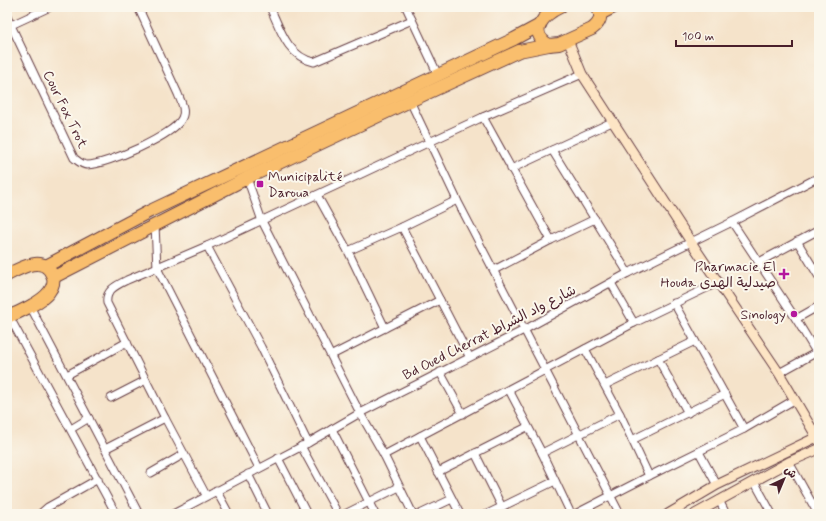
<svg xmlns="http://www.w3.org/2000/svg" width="826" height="521" viewBox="0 0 826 521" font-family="Mynerve,'Playpen Sans Arabic',sans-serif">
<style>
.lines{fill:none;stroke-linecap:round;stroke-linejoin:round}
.street-casing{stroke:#643c43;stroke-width:9}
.secondary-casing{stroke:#643c43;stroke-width:11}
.highway-casing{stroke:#643c43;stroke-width:14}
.street{stroke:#fff;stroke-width:7}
.secondary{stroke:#fde5c5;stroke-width:9}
.highway{stroke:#f9be6d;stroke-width:12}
.poi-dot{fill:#b5179e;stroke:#fbf7ec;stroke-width:1.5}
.labels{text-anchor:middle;stroke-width:4;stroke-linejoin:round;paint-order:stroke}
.street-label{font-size:14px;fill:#4a1f2b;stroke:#fbf7ec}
.poi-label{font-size:14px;fill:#4a1f2b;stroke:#fbf7ec;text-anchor:end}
</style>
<rect width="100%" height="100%" fill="#fbf7ec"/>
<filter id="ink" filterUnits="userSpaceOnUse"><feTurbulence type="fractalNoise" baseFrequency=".025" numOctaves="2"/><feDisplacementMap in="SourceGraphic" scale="8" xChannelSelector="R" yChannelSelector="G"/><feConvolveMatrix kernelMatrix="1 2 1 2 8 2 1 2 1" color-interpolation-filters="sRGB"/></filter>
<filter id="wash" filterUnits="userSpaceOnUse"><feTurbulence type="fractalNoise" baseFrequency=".012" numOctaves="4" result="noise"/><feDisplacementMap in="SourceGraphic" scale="16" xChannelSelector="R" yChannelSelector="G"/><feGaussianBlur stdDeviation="0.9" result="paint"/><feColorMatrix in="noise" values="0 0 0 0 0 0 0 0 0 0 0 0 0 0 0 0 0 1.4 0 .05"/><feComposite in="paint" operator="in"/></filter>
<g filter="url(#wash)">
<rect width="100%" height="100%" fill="#f5e3ca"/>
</g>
<g filter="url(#ink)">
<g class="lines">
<defs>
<g id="street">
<path d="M270,7C280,29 288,57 314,62L412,20"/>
<polyline points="406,7 438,75"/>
<path d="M7,17L74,158C78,161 82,165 87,165C106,165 175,135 182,118C186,110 181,102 178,94L138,7"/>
<polyline points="7,27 50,7"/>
<polyline points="410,101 457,200 620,514"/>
<polyline points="483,117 551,240"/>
<polyline points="552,150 628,273"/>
<polyline points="511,169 614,121"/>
<polyline points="247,178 262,221 360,413 384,455 413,514"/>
<polyline points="317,195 348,251 385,328"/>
<polyline points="732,222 796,319 819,357"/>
<polyline points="155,225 157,268 259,468"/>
<polyline points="402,227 469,356"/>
<polyline points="797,241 819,277"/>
<polyline points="207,246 261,347 308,443"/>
<polyline points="348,251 402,227 457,200"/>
<polyline points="759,262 819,230"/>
<polyline points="494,270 551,240 595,219"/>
<polyline points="611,283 634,323"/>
<polyline points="674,303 744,429"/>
<polyline points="30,306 139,514"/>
<polyline points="9,316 116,514"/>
<polyline points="796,319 819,306"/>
<polyline points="585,349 620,414 649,476"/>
<polyline points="332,355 440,300"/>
<polyline points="658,359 688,413"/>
<polyline points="440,372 463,414"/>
<polyline points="779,373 819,351"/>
<polyline points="67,375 127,342"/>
<polyline points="605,385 695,341"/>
<polyline points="509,390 542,453 571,514"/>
<polyline points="111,398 146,380"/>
<polyline points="71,429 89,418"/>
<polyline points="332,429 375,514"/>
<polyline points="420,436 460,514"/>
<polyline points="632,440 725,394"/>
<polyline points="301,446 338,514"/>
<polyline points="105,449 165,418"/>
<polyline points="699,452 717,485"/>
<polyline points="475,453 502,507"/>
<polyline points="542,453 620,414"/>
<polyline points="384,455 634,323 719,282"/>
<polyline points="278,458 307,514"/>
<polyline points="789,462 818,514"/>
<polyline points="438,472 527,427"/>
<polyline points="151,473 184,454"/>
<polyline points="248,474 268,514"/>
<polyline points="754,481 772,514"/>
<polyline points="216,490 229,514"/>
<path d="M206,495L165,418L107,303C105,290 117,285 127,280L207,246L483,117L582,74"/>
<polyline points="719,500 726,514"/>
<polyline points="40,514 48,507 98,479"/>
<polyline points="173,514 308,443 360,413 524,330 628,273 732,222 819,177"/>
<polyline points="345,514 399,487"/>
<polyline points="420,514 452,499"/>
<polyline points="487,514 555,481"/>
<polyline points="575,514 649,476 744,429 794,400"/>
</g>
<g id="secondary">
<polyline points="568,40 582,74 691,242 779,373 819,441"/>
<polyline points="668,514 717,485 817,437"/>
<polyline points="695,514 789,462 819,449"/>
</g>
<g id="highway">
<polyline points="600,14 614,7"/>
<path d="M549,45C526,32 545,14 560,7"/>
<polyline points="46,266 150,211 438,75 514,39 540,25"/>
<path d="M7,275C20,268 44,254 52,275C55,280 53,287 49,292C42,302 18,313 7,317"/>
<path d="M54,277L247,178L410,101L519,51L549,45L559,44L592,29C600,23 603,16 597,7"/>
</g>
</defs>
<use href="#street" class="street-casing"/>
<use href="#secondary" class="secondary-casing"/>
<use href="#highway" class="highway-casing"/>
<use href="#street" class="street"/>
<use href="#secondary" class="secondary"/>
<use href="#highway" class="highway"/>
</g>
</g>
<g class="poi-dot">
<rect x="256" y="180" width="8" height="8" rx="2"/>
<path d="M782 268h4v4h4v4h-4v4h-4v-4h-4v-4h4z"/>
<circle cx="794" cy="314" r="4"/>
</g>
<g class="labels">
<g class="street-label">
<text transform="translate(66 109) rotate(64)" y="5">Cour Fox Trot</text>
<text transform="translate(489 332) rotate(-27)" y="5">Bd Oued Cherrat شارع واد الشراط</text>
</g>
<g class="poi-label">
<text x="268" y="181" text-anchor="start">Municipalité<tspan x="268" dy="16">Daroua</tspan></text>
<text x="776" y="271">Pharmacie El<tspan x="776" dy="16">Houda صيدلية الهدى</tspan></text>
<text x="786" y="319">Sinology</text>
</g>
</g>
<rect width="826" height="521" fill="none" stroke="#fbf7ec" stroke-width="24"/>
<g transform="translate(784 479) rotate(44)" stroke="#fbf7ec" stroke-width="3" paint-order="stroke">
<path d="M0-3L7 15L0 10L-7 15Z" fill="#4a1f2b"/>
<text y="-6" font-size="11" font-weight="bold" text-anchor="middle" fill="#4a1f2b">ش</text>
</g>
<path d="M676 40v6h116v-6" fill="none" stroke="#4a1f2b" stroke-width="2"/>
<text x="682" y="40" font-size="12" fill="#4a1f2b" stroke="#fbf7ec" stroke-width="3" paint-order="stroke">100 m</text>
</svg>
